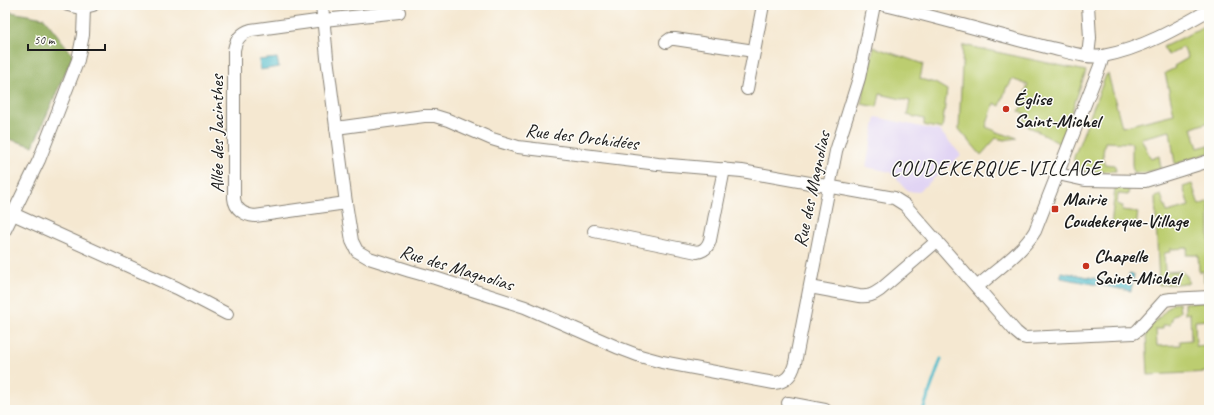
<svg xmlns="http://www.w3.org/2000/svg" width="1214" height="415" viewBox="0 0 1214 415" font-family="Caveat,sans-serif">
<style>
.built{fill:#e1d4f4}
.green{fill:#bccd70;stroke:#6c7446}
.forest{fill:#95b062;stroke:#58663f}
.water{fill:#4dbac9;stroke:#346b72}
.lines{fill:none;stroke-linecap:round;stroke-linejoin:round}
.stream{stroke:#4dbac9;stroke-width:3}
.minor-casing{stroke:#888276;stroke-width:14}
.minor{stroke:#fff;stroke-width:12}
.poi-dot{fill:#c8321e;stroke:#fdfcf7;stroke-width:1.5}
.labels{text-anchor:middle;stroke-width:3;stroke-linejoin:round;paint-order:stroke}
.poi-label{font-size:19px;font-weight:bold;fill:#1c1c1c;stroke:#fdfcf7;text-anchor:start}
.street-label{font-size:19px;fill:#1c1c1c;stroke:#fdfcf7}
.quarter-label{font-size:21px;letter-spacing:1px;fill:#1c1c1c;stroke:#fdfcf7}
</style>
<rect width="100%" height="100%" fill="#fdfcf7"/>
<filter id="ink" filterUnits="userSpaceOnUse"><feTurbulence type="fractalNoise" baseFrequency=".025" numOctaves="2"/><feDisplacementMap in="SourceGraphic" scale="8" xChannelSelector="R" yChannelSelector="G"/><feConvolveMatrix kernelMatrix="1 2 1 2 8 2 1 2 1" color-interpolation-filters="sRGB"/></filter>
<filter id="wash" filterUnits="userSpaceOnUse"><feTurbulence type="fractalNoise" baseFrequency=".012" numOctaves="4" result="noise"/><feDisplacementMap in="SourceGraphic" scale="16" xChannelSelector="R" yChannelSelector="G"/><feGaussianBlur stdDeviation="0.9" result="paint"/><feColorMatrix in="noise" values="0 0 0 0 0 0 0 0 0 0 0 0 0 0 0 0 0 1.4 0 .05"/><feComposite in="paint" operator="in"/></filter>
<g filter="url(#wash)">
<rect width="100%" height="100%" fill="#f5e8d1"/>
<polygon class="built" points="876,117 940,131 961,155 918,192 908,191 891,172 866,167"/>
<g class="green">
<path d="M1209,23V122L1192,128L1198,148L1209,145V153L1175,164L1170,131L1165,132L1141,138L1151,159L1159,156L1161,168L1144,173L1133,172L1132,164V143L1105,142L1103,153L1104,164L1114,165L1115,166L1116,171C1103,171 1071,178 1074,157L1106,75L1108,74L1122,127L1174,114L1165,73L1175,68L1174,66L1188,58L1183,47L1168,55L1163,47L1184,37Z"/>
<polygon points="963,45 1086,71 1060,144 1023,123 1026,115 1027,114 1019,112 1021,107 1022,107 1022,106 1023,100 1024,100 1026,94 1027,94 1025,92 1028,85 1012,79 1009,86 1007,86 1000,106 994,103 986,127 996,131 996,133 997,132 1007,135 1008,136 1009,135 1017,138 1004,140 996,138 981,155 959,129"/>
<polygon points="874,47 923,64 920,79 935,83 947,90 942,129 924,125 924,119 907,115 910,101 880,94 877,107 861,104"/>
<polygon points="1192,184 1199,205 1209,201 1209,282 1204,282 1203,271 1199,272 1198,255 1186,255 1188,248 1170,249 1170,252 1165,253 1164,256 1165,272 1181,271 1187,276 1189,283 1159,285 1155,197 1161,195 1167,212 1189,206 1183,187"/>
<polygon points="1115,188 1129,189 1128,195 1118,194 1117,204 1123,206 1122,210 1138,212 1136,227 1111,226"/>
<polygon points="1209,302 1209,320 1195,321 1196,346 1209,345 1209,372 1148,375 1146,332 1172,304 1179,303 1180,312 1173,316 1170,325 1163,325 1163,329 1156,329 1157,346 1180,345 1180,341 1191,340 1190,313 1185,314 1185,303"/>
</g>
<polygon class="forest" points="5,11 44,18 73,55 33,146 5,138"/>
<g class="water">
<polygon points="277,58 279,67 260,70 259,60"/>
<polygon points="1061,272 1127,284 1129,274 1134,275 1131,291 1061,278"/>
</g>
<g class="lines">
<polyline class="stream" points="923,410 941,359"/>
</g>
</g>
<g filter="url(#ink)">
<g class="lines">
<defs>
<g id="minor">
<polyline points="68,5 81,8 93,5"/>
<path d="M322,5L327,58L346,203L352,241L357,251L369,258L410,271L435,278L525,307L619,348L640,356L662,362L774,383C786,382 792,375 795,363L836,151L859,78L874,5"/>
<path d="M884,5C938,17 992,34 1046,47C1063,50 1086,59 1103,56C1141,49 1176,29 1209,10"/>
<polyline points="1088,5 1090,38 1088,56"/>
<polyline points="666,42 670,39 675,39 754,51"/>
<polyline points="747,89 763,5"/>
<polyline points="336,128 424,116 435,116 448,120 492,139 518,147 658,164 742,171 894,198 905,205 1016,332 1022,337 1026,338 1134,333 1138,330 1165,300 1171,299 1209,297"/>
<polyline points="1058,174 1085,180 1145,181 1209,161"/>
<path d="M346,203L255,216C244,215 235,209 234,198V50C236,39 241,33 251,30L324,20L399,12"/>
<polyline points="13,214 177,288 227,314"/>
<polyline points="5,230 39,160 78,60 83,35 84,8"/>
<path d="M594,231L697,252C704,251 708,247 710,240L724,169"/>
<path d="M810,287L859,296C868,297 873,295 880,290L937,241"/>
<path d="M977,287C996,270 1022,253 1035,231L1100,66L1103,56"/>
<polyline points="788,403 825,410"/>
</g>
</defs>
<use href="#minor" class="minor-casing"/>
<use href="#minor" class="minor"/>
</g>
</g>
<g class="poi-dot">
<circle cx="1006" cy="109" r="4"/>
<rect x="1051" y="205" width="8" height="8" rx="2"/>
<circle cx="1086" cy="266" r="4"/>
</g>
<g class="labels">
<g class="poi-label">
<text x="1014" y="105">Église<tspan x="1014" dy="22">Saint-Michel</tspan></text>
<text x="1063" y="205">Mairie<tspan x="1063" dy="22">Coudekerque-Village</tspan></text>
<text x="1094" y="262">Chapelle<tspan x="1094" dy="22">Saint-Michel</tspan></text>
</g>
<g class="street-label">
<text transform="translate(216 134) rotate(-90)" y="7">Allée des Jacinthes</text>
<text transform="translate(582 136) rotate(7)" y="7">Rue des Orchidées</text>
<text transform="translate(811 189) rotate(-78)" y="7">Rue des Magnolias</text>
<text transform="translate(457 267) rotate(17)" y="7">Rue des Magnolias</text>
</g>
<g class="quarter-label">
<text x="996" y="175">COUDEKERQUE-VILLAGE</text>
</g>
</g>
<rect width="1214" height="415" fill="none" stroke="#fdfcf7" stroke-width="20"/>
<path d="M28 44v6h77v-6" fill="none" stroke="#1c1c1c" stroke-width="2"/>
<text x="34" y="44" font-size="12" fill="#1c1c1c" stroke="#fdfcf7" stroke-width="3" paint-order="stroke">50 m</text>
</svg>
